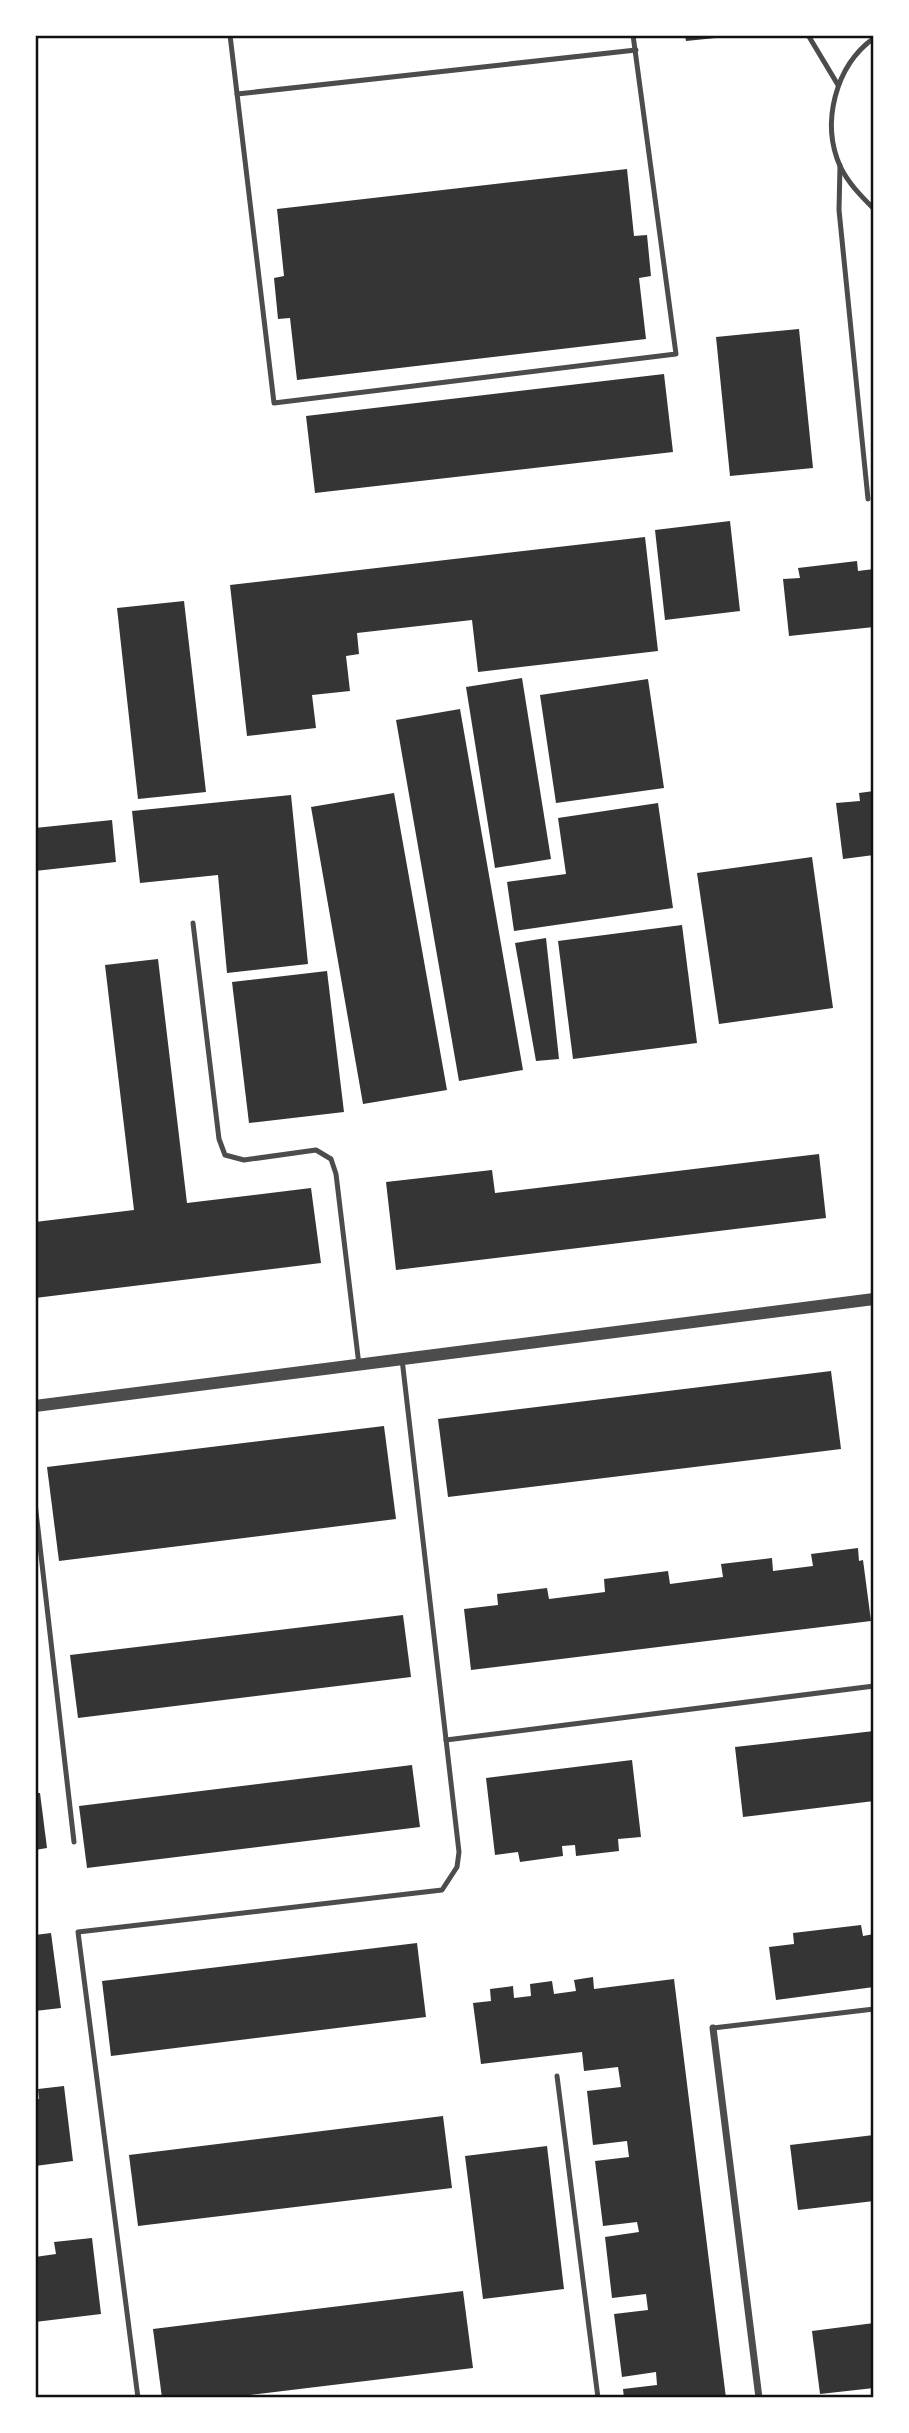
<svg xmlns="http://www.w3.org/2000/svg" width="909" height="2433" viewBox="0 0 909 2433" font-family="'IBM Plex Serif',serif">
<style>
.building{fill:#353535}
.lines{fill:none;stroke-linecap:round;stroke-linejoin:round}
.service{stroke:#4c4c4c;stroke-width:5}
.minor{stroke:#4c4c4c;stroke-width:7}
.tertiary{stroke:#4c4c4c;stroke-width:12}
.neatline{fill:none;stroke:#111;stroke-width:2.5}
</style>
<rect width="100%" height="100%" fill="#fff"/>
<g class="building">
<polygon points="685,35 726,35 726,37 686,41"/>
<polygon points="627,169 634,236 647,235 651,276 639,278 646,339 297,380 290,318 278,319 274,278 284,276 277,209"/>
<polygon points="799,329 813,468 730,476 716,337"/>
<polygon points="664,374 673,452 315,493 306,416"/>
<polygon points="730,521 740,611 665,620 655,530"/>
<polygon points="645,537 658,651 478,672 472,620 357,633 359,654 346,656 350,691 312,695 316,728 247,736 230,585"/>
<polygon points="857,561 858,571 874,569 874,627 789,636 783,579 800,578 798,568"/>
<polygon points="184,601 206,792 138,799 117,608"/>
<polygon points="522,678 551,859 495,868 466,687"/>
<polygon points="648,679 664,788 556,803 540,695"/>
<polygon points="460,709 523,1070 459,1081 396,720"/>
<polygon points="874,791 874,855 843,859 836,803 860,801 859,793"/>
<polygon points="394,793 447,1090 363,1104 311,807"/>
<polygon points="291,795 308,964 227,973 218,875 140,883 132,811"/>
<polygon points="658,803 673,908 514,931 507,882 566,874 558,818"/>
<polygon points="112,820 116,862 35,871 35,828"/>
<polygon points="812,857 833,1008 719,1024 697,873"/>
<polygon points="682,925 697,1043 573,1059 558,941"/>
<polygon points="546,938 559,1059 536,1061 515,943"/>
<polygon points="158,959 187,1203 311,1188 321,1263 35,1298 35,1222 134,1210 105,965"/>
<polygon points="327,971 344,1112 249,1123 232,982"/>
<polygon points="819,1154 826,1218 396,1270 386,1182 492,1170 495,1193"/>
<polygon points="831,1371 841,1449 448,1497 438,1419"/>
<polygon points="384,1426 396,1519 59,1561 47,1467"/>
<polygon points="858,1548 859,1561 863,1560 871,1621 471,1670 464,1609 498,1605 497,1594 547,1588 549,1599 605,1592 604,1579 668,1571 670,1584 723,1577 721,1564 772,1558 773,1571 813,1566 811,1554"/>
<polygon points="403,1615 411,1677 78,1718 70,1655"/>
<polygon points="874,1731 874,1801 743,1817 735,1747"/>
<polygon points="632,1760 641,1837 618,1839 619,1851 576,1856 575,1845 562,1846 563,1856 520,1862 518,1852 495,1855 486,1778"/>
<polygon points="412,1765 420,1827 87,1868 79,1806"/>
<polygon points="35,1793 40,1793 47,1848 35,1850"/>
<polygon points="861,1925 863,1936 874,1934 874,1987 776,2000 769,1947 794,1944 793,1933"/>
<polygon points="51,1933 61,2008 35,2011 35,1935"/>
<polygon points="417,1943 426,2017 111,2056 102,1981"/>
<polygon points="593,1977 594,1989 674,1979 726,2398 624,2398 623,2389 657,2385 656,2372 622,2377 614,2314 648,2310 646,2294 612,2298 605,2237 639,2232 637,2222 603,2226 595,2161 629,2157 627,2141 593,2145 587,2091 621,2087 618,2067 584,2071 582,2052 481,2064 473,2003 491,2001 490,1989 513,1986 514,1998 531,1996 530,1984 552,1981 554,1994 576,1991 574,1980"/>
<polygon points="64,2086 73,2161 35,2166 35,2099 39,2099 38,2089"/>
<polygon points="443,2116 452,2188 138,2226 129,2155"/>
<polygon points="874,2135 874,2201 798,2210 790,2145"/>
<polygon points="547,2146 564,2289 483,2299 465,2156"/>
<polygon points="92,2238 101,2314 35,2322 35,2257 56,2254 54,2242"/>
<polygon points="463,2291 473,2368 226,2398 162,2398 153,2329"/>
<polygon points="874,2323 874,2388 820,2394 812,2331"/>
</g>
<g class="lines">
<g class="service">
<polyline points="230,35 274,403 676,354 633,35"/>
<polyline points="808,35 838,85"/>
<path d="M874,38C835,66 821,123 840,166C848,183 861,196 874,209"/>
<polyline points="237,94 636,50"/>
<polyline points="840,165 839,210 868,499"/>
<polyline points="193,923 219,1139 225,1155 244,1160 316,1150 331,1159 336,1174 359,1365"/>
<polyline points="35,1503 74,1842"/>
<polyline points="446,1740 874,1686"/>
<polyline points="713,2028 874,2009"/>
<polyline points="557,2076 598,2398"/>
<polyline points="138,2398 78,1932 442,1890 457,1867 459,1852 402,1359"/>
</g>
<polyline class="minor" points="713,2028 759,2398"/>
<polyline class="tertiary" points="35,1406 874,1299"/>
</g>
<rect width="909" height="2433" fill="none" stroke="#ffffff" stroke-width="74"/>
<rect x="37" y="37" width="835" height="2359" class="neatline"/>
</svg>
